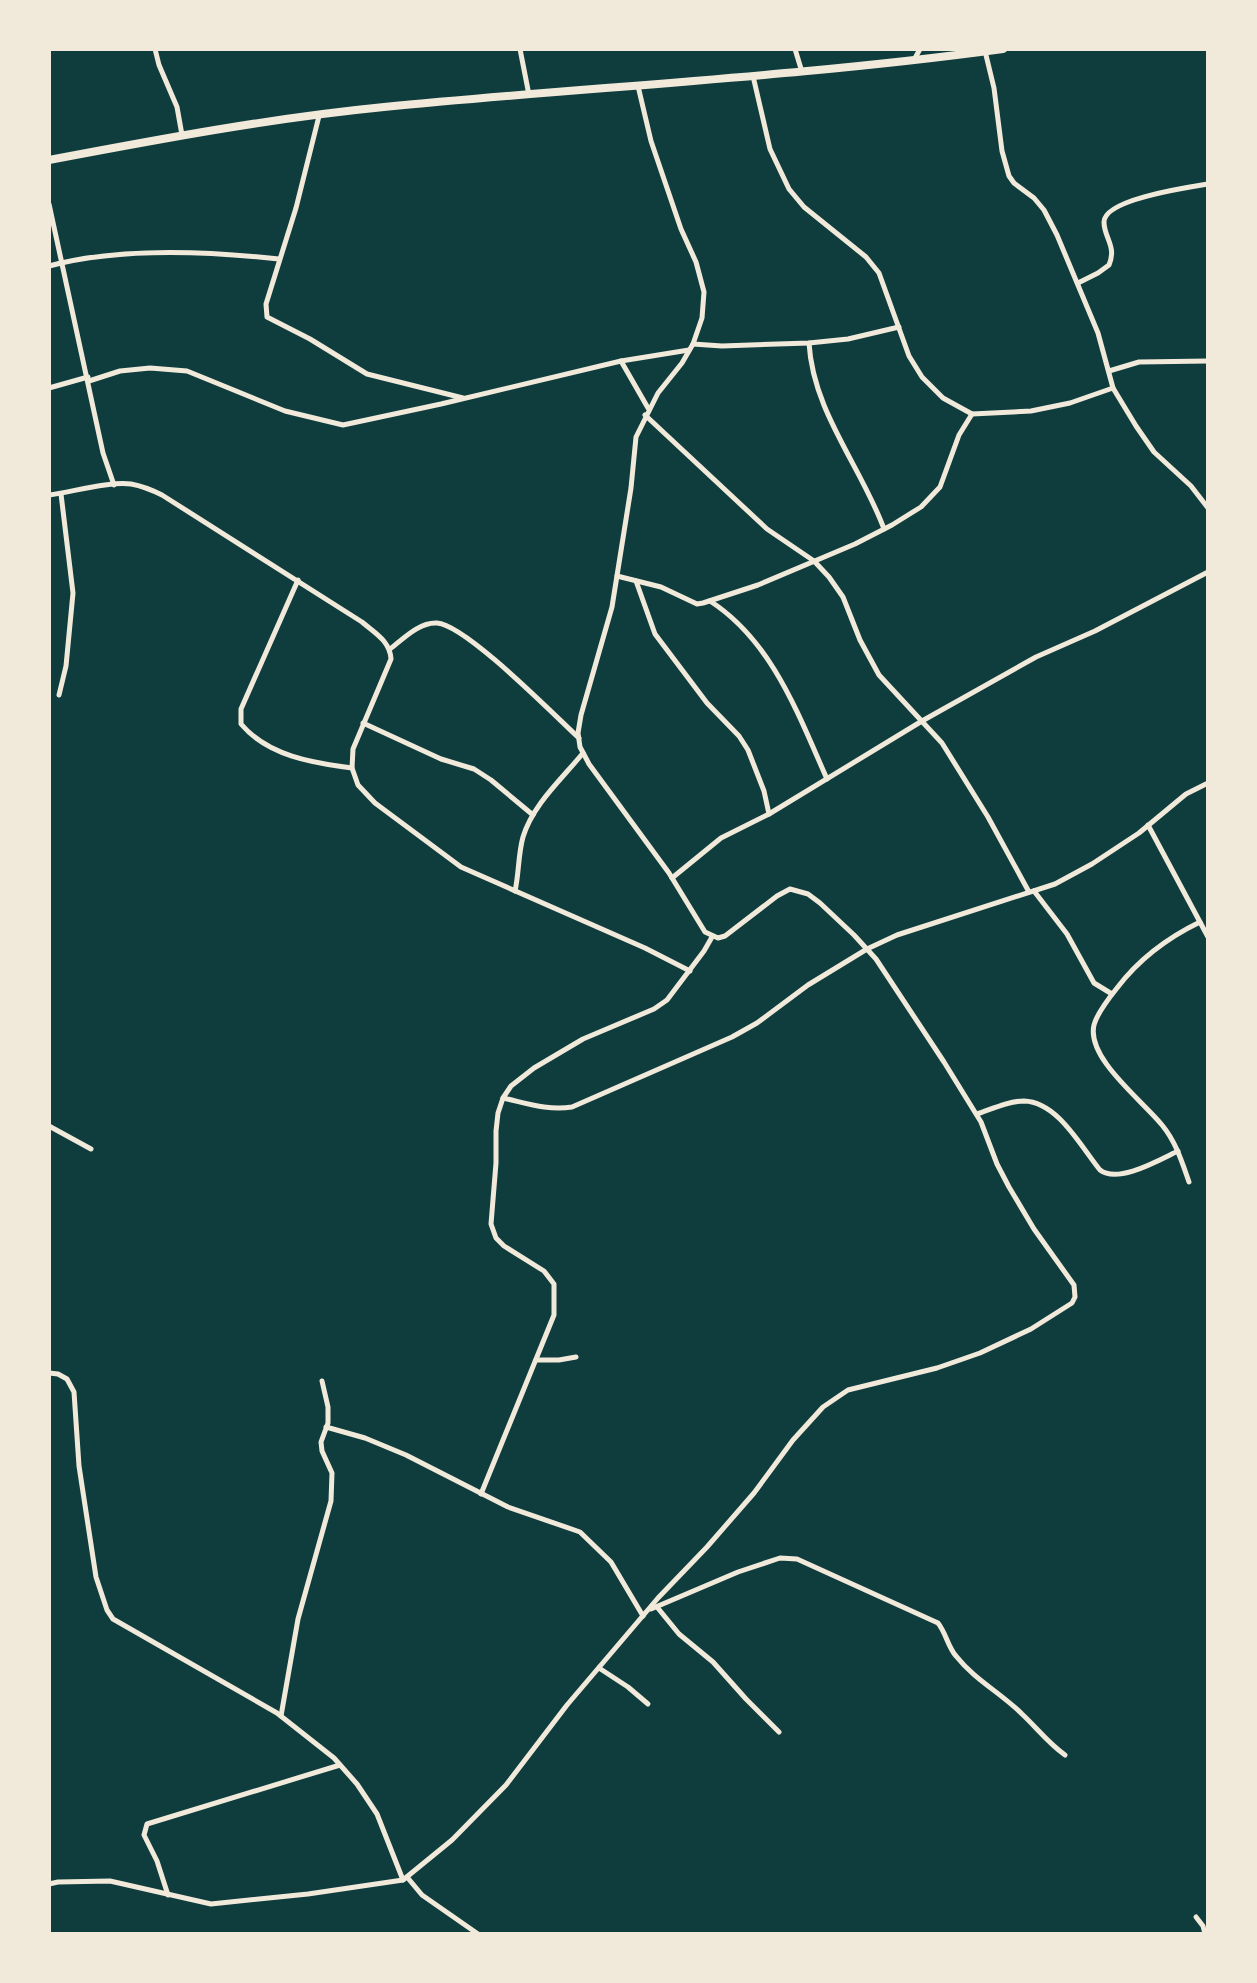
<svg xmlns="http://www.w3.org/2000/svg" width="1257" height="1983" viewBox="0 0 1257 1983" font-family="Lato,sans-serif">
<style>
.lines{fill:none;stroke-linecap:round;stroke-linejoin:round}
.minor{stroke:#f1e9da;stroke-width:5}
.secondary{stroke:#f1e9da;stroke-width:8}
</style>
<rect width="100%" height="100%" fill="#0f3d3e"/>
<g class="lines">
<g class="minor">
<polyline points="155,49 159,65 177,107 182,135"/>
<polyline points="520,49 529,95"/>
<polyline points="795,49 802,72"/>
<polyline points="985,51 994,88 1002,151 1009,176 1014,183 1034,198 1044,210 1057,235 1098,333 1113,388 1136,426 1154,452 1191,486 1208,508"/>
<polyline points="914,60 920,49"/>
<polyline points="753,76 770,149 789,189 804,207 866,257 879,273 909,356 922,377 943,398 972,414 1031,411 1070,403 1113,388"/>
<polyline points="319,116 296,208 266,304 267,317 310,339 367,374 463,398"/>
<polyline points="49,204 103,453 114,485"/>
<path d="M49,266C119,247 207,251 279,259"/>
<path d="M1078,283L1098,273L1109,265C1117,246 1104,238 1104,222C1104,199 1190,187 1208,184"/>
<path d="M809,343C813,412 861,466 884,529"/>
<polyline points="693,344 722,346 809,343 848,339 899,327"/>
<polyline points="621,361 648,408"/>
<polyline points="1109,371 1139,362 1208,361"/>
<polyline points="89,381 120,371 150,368 187,371 285,411 343,425 441,404 621,361 689,350"/>
<polyline points="49,388 88,377"/>
<polyline points="645,415 767,529 814,561 829,577 843,597 860,640 879,675 942,743 988,817 1029,892"/>
<path d="M49,495C72,492 110,481 131,484C142,486 152,490 162,495L362,622C375,633 390,641 391,659L353,749L352,768L358,785L375,803L461,867L645,948L690,971"/>
<polyline points="617,576 661,587 697,604 703,603 758,585 855,544 892,525 921,507 940,487 959,435 972,414"/>
<path d="M298,580L241,709V724C268,756 313,763 352,768"/>
<polyline points="636,581 655,634 707,703 739,736 748,750 764,791 769,814"/>
<path d="M710,601C772,641 798,714 827,779"/>
<path d="M390,649C403,639 419,622 437,623C466,625 554,715 579,738"/>
<polyline points="59,695 66,666 73,593 61,494"/>
<polyline points="363,723 441,759 474,769 491,780 533,815"/>
<polyline points="1148,825 1208,937"/>
<polyline points="672,878 721,838 769,814 922,721 1036,657 1095,631 1208,572"/>
<path d="M515,891C519,874 518,855 523,837C533,804 562,779 583,753"/>
<polyline points="1034,891 1067,934 1094,983 1112,994"/>
<path d="M503,1098C526,1103 548,1111 572,1107L732,1037L757,1023L808,985L867,949L897,935L1055,884L1092,864L1139,833L1186,794L1208,783"/>
<path d="M977,1114C992,1109 1008,1101 1024,1101C1058,1102 1081,1147 1100,1170C1118,1184 1159,1160 1178,1151"/>
<polyline points="49,1126 91,1149"/>
<path d="M1189,1182C1182,1162 1176,1142 1162,1125C1143,1101 1086,1058 1094,1025C1097,1013 1109,998 1117,988C1139,959 1167,938 1200,922"/>
<polyline points="536,1360 559,1360 576,1357"/>
<polyline points="49,1373 58,1374 67,1379 74,1392 79,1466 96,1577 107,1610 113,1619 277,1713 334,1758 357,1784 377,1814 403,1880"/>
<polyline points="326,1427 365,1438 406,1455 508,1507 580,1532 611,1562 643,1616"/>
<polyline points="481,1494 554,1315 554,1284 544,1271 504,1246 496,1238 491,1224 496,1163 496,1131 498,1113 503,1098 511,1086 534,1068 583,1039 654,1009 667,1000 704,951 712,937"/>
<polyline points="657,1607 679,1634 713,1662 746,1699 779,1732"/>
<path d="M651,1609L738,1572L780,1558L797,1559L938,1623C946,1633 948,1647 956,1656C975,1680 1001,1693 1022,1714C1037,1728 1048,1743 1065,1755"/>
<polyline points="599,1668 628,1687 648,1704"/>
<polyline points="281,1716 298,1619 331,1501 332,1473 322,1451 321,1442 328,1423 328,1407 322,1381"/>
<polyline points="407,1877 422,1895 478,1934"/>
<polyline points="49,1884 58,1882 110,1881 211,1904 308,1894 403,1880 452,1840 506,1785 567,1705 658,1598 707,1547 754,1493 793,1440 823,1407 848,1390 937,1368 980,1353 1031,1329 1072,1303 1075,1297 1074,1285 1034,1229 1009,1187 997,1164 981,1122 944,1062 876,959 854,935 820,903 808,894 790,889 777,896 725,936 718,938 705,932 669,873 589,764 580,747 578,733 581,715 612,607 631,488 636,437 658,393 682,363 693,344 702,318 704,292 696,262 681,229 651,141 638,86"/>
<polyline points="168,1895 157,1861 144,1835 147,1824 340,1765"/>
<polyline points="1196,1917 1203,1926 1205,1934"/>
</g>
<path class="secondary" d="M49,160C160,139 272,118 384,107C590,87 797,77 1003,49"/>
</g>
<rect width="1257" height="1983" fill="none" stroke="#f1e9da" stroke-width="102"/>
</svg>
